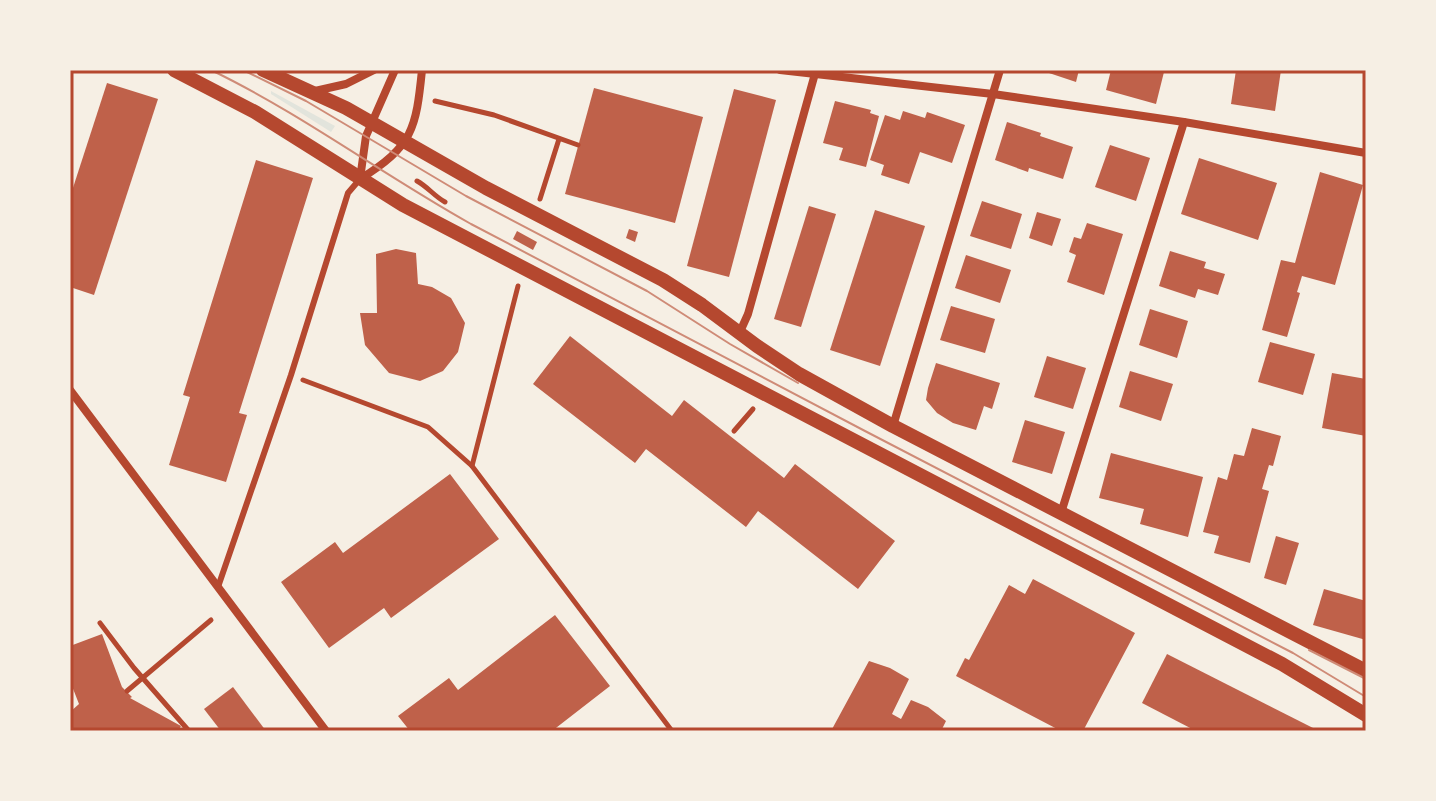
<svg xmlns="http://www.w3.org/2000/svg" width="1436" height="801" viewBox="0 0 1436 801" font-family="Figtree,sans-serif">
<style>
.green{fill:#e2e4dc}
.building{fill:#bf614a}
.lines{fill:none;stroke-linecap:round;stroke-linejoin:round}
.path{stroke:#b5482f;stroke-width:5}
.service{stroke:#b5482f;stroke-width:6}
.minor{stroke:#b5482f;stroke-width:8}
.tertiary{stroke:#b5482f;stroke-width:14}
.tram{stroke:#cf8b77;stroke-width:2}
.neatline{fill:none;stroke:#b5482f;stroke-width:3}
</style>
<rect width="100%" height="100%" fill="#f6efe4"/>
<polygon class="green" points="271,91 335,126 331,132 271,94"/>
<g class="building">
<polygon points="1040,70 1079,70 1076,82"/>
<polygon points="1111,70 1159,70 1164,72 1156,104 1106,90"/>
<polygon points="1236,70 1281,70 1275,111 1231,104"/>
<polygon points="107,83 158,99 94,295 70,287 70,197"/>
<polygon points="594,88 703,117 675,223 565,194"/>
<polygon points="734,89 776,100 729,277 687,266"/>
<polygon points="835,101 871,110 870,113 879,116 866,167 839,160 843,148 823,143"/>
<polygon points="903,111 925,118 927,112 965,125 952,163 920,152 909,184 881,175 884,165 870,160 885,115 900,120"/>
<polygon points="1007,122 1041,133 1040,136 1073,147 1063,179 1029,168 1028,172 995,160"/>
<polygon points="1110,145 1150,158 1136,201 1095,187"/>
<polygon points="1199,158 1277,183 1258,240 1181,214"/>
<polygon points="256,160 313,178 239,413 247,415 226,482 169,465 190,397 183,395"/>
<polygon points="1320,172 1363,185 1335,285 1302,276 1297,292 1300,293 1287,337 1262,330 1281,260 1295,263"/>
<polygon points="982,201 1022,214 1011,249 970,236"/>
<polygon points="809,206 836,214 801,327 774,319"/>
<polygon points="875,210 925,226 880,366 830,350"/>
<polygon points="1037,212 1061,219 1052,246 1029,238"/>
<polygon points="1087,223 1123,234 1104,295 1067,282 1076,255 1069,252 1074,237 1081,239"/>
<polygon points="629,229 638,232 635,242 626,238"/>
<polygon points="517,231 537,242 533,250 513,239"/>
<polygon points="396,249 416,253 418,284 432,287 451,298 465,323 458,352 443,371 420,381 389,373 365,345 360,313 377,313 376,254"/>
<polygon points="1170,251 1206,262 1204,268 1225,274 1218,295 1198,289 1195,298 1159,286"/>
<polygon points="966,255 1011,270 1000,303 955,288"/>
<polygon points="951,306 995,319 985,353 940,340"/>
<polygon points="1150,309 1188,321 1177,358 1139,345"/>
<polygon points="570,336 672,416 684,400 784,478 795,464 895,541 858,589 758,511 746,527 646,449 635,463 533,384"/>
<polygon points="1270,342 1315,354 1303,395 1258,382"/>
<polygon points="1047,356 1086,368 1073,409 1034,397"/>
<polygon points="936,363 1000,383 992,409 984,406 976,430 953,423 937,413 926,400 928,388"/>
<polygon points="1130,371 1173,384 1161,421 1119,407"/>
<polygon points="1332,373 1366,379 1366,436 1322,428"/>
<polygon points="1025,420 1065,432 1052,474 1012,462"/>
<polygon points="1252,428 1281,436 1273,466 1269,465 1262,489 1269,491 1250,563 1214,553 1219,536 1203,532 1218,477 1227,480 1234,454 1244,456"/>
<polygon points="1111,453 1203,477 1188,537 1140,524 1144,509 1099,498"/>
<polygon points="450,474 499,539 391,618 384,608 329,648 281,582 335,542 343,553"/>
<polygon points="1276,536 1299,543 1286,585 1264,578"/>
<polygon points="1033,579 1135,633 1083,731 1061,731 956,676 965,658 969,660 1009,585 1025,594"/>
<polygon points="1324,589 1366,601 1366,640 1313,625"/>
<polygon points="555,615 610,686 552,731 410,731 398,716 449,678 458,690"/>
<polygon points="102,634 122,687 132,697 130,698 181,726 178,731 70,731 70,712 79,704 70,681 70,646"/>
<polygon points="1167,654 1319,731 1196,731 1142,703"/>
<polygon points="869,661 890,668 909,679 892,714 901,719 911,700 928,707 946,721 941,731 831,731"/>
<polygon points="233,687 266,731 221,731 204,709"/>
</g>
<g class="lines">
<g class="path">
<polyline points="435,101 494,115 578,145"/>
<path d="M417,181C428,187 434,196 445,202"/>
<polyline points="540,199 559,139"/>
<polyline points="303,380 428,427 472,466 672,731"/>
<polyline points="734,431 753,409"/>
<polyline points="472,466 518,286"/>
<polyline points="100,623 134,668 189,731"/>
<polyline points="127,691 211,620"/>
</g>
<polyline class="service" points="218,587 291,375 348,193 360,179"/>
<g class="minor">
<polyline points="780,70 993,94 1184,122 1366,153"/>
<polyline points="315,91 346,84 374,70"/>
<path d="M360,179C413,146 416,129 422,70"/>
<polyline points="360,179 366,136 395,70"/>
<polyline points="739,334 748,314 816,70"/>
<polyline points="70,390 326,731"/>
<polyline points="893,426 1000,70"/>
<polyline points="1061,513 1184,122"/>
</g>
<g class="tertiary">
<polyline points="174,70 255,112 403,205 1282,664 1366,715"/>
<polyline points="263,70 346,108 486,188 663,280 702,305 757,346 799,374 893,426 1366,671"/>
</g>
<g class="tram">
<path d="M211,70C302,114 383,175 471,224L865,431L1293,653L1366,697"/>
<polyline points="243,70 306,101 466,196 647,291 730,344 798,383"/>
<polyline points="1309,650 1366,679"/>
</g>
</g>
<rect width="1436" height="801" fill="none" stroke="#f6efe4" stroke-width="144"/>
<rect x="72" y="72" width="1292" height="657" class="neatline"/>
</svg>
